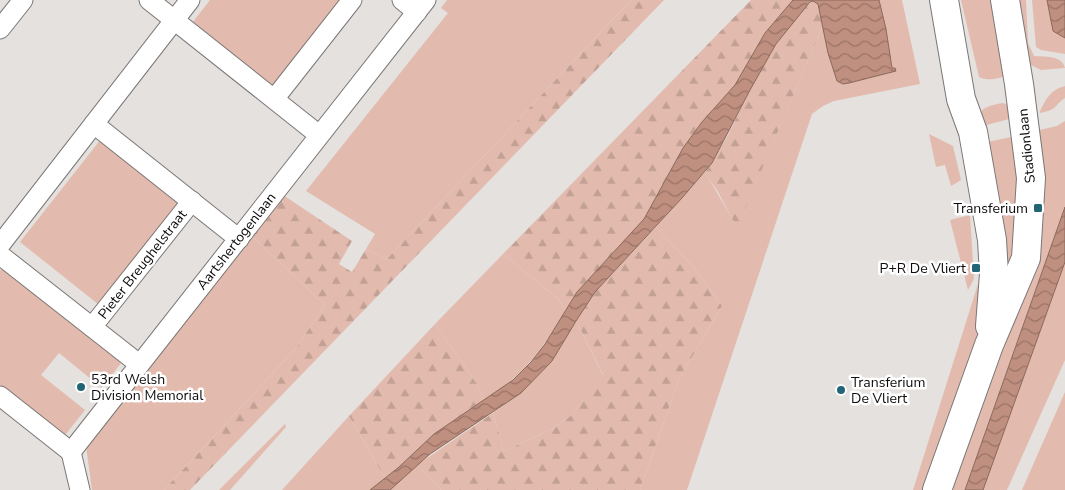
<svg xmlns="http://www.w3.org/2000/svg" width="1065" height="490" viewBox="0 0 1065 490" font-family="'Nunito Sans',sans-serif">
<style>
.green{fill:#e3bbae}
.forest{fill:url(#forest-firs)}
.water{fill:url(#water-waves);stroke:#8a685c}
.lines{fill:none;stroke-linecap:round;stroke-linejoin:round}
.street-casing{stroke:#7a7776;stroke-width:21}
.secondary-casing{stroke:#7a7776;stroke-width:30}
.street{stroke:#fff;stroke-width:19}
.secondary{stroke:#fff;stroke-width:28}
.poi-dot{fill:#216577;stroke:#fff;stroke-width:2}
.labels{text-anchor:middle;stroke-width:5;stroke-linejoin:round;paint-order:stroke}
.street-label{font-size:14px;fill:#0e0c0c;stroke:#fff}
.poi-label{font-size:14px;fill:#0e0c0c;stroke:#fff;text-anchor:end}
</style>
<defs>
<pattern id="forest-firs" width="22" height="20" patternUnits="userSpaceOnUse" patternTransform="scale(1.25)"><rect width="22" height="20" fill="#e3bbae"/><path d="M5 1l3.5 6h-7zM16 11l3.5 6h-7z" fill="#c2a094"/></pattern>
<pattern id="water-waves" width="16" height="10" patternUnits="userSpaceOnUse" patternTransform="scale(1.25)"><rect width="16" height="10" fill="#bf8f7f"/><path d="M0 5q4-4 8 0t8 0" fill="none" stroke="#9a7366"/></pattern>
</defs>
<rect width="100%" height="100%" fill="#e4e1df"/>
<g class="green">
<polygon points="210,0 346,0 275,89 192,23"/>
<polygon points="447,0 631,0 387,259 366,249 375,234 306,191 448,13 441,8"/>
<polygon points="879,0 902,0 920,84 834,101 823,106 812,114 687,490 640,490 679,379 722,306 696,270 656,227 705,172 737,227 823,25 828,53 837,81 843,84 849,83 895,71 892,68 886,29"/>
<path d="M961,0H998L1011,73C1002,78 989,82 979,77Z"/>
<path d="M1014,0H1026L1028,43L1034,56C1045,57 1062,55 1065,68L1041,70L1031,65L1022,54Z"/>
<polygon points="1032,0 1047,0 1054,31 1065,38 1065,54 1041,50 1036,47"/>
<path d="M1065,86V98C1052,107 1059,109 1040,113V111C1046,99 1051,89 1065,86Z"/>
<path d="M1003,103L1010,106L1013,118L979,127C976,108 987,106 1003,103Z"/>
<polygon points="1065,121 1065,207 965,490 946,490 1036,244 1035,131 1057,126"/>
<polygon points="929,134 953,146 961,180 951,186 945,165 936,167"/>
<polygon points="1016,136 1021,214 1006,300 983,143"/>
<polygon points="101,139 184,205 103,308 20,242"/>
<polygon points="970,215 974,279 968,290 950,220"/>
<polygon points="252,236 325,305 296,348 164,490 92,490 86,446"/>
<path d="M503,254L557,298L566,310C542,349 524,376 484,400L477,384L435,324Z"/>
<polygon points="1065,262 1065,360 1007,490 983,490"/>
<polygon points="6,269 120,358 121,363 102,388 59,353 41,375 85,410 66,434 61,434 0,386 0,270"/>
<polygon points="984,283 984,307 976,342 926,490 913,490 978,284"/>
<polygon points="576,321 603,375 573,414 554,428 504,451 493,413 521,393 552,361"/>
<polygon points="1065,392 1065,490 1022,490"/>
<polygon points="349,416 385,478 370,490 282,490"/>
<polygon points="285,424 286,427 230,490 219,490"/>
<polygon points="417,465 441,490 390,490"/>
</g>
<g class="forest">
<polygon points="631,0 664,0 190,490 164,490 296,348 325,305 252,236 283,195 352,241 339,264 352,272 366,249 387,259"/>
<polygon points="751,0 793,0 765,33 735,85 702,122 683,148 644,219 577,292 566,310 557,298 503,254"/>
<polygon points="813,1 818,3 823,25 737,228 718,192 705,173 727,137 750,90 776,44 805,8"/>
<polygon points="656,227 696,270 722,306 679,379 640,490 441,490 417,465 493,413 504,451 554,428 573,414 603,374 576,321 595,292"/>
<polygon points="435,324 477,384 484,400 434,434 399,467 385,478 349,416"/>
</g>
<g class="water">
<polygon points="793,0 879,0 886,29 892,68 895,68 896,71 849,83 843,84 837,81 828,53 818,4 813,1 810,2 776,44 750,90 712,163 682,198 595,292 576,321 552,361 521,393 430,454 390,490 370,490 399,467 434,434 513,380 531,362 545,344 577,292 644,219 683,148 702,122 735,85 765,33"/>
<polygon points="1047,0 1065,0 1065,38 1053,31"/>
<polygon points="1065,207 1065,262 983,490 965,490"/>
</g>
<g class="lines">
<defs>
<g id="street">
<polyline points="149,0 319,135"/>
<polyline points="402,0 417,12"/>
<polyline points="0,29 23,0"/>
<polyline points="275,98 352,0"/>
<polyline points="94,124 239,239"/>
<polyline points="0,245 190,0"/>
<polyline points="0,255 139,364"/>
<polyline points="92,327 192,201"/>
<polyline points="0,396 71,452"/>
<polyline points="71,452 426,0"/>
<polyline points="71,452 80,490"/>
</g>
<g id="secondary">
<polyline points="944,0 961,99 973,132 992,240 994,274 990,326"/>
<polyline points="937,490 989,345 1026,258 1031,178 1019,84 1005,0"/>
</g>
</defs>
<use href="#street" class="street-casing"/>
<use href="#secondary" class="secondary-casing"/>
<use href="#street" class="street"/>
<use href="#secondary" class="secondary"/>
</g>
<g class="poi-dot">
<rect x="1033" y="203" width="10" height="10" rx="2.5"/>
<rect x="971" y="263" width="10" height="10" rx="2.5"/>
<circle cx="81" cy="387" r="5"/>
<circle cx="841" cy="390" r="5"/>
</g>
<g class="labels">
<g class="street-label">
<text transform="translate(1026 146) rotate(-96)" y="5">Stadionlaan</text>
<text transform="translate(236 241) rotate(-52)" y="5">Aartshertogenlaan</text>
<text transform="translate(142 264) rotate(-52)" y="5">Pieter Breughelstraat</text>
</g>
<g class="poi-label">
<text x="1028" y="213">Transferium</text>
<text x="966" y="273">P+R De Vliert</text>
<text x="91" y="384" text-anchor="start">53rd Welsh<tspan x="91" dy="16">Division Memorial</tspan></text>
<text x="851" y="387" text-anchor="start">Transferium<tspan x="851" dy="16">De Vliert</tspan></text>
</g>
</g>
</svg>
